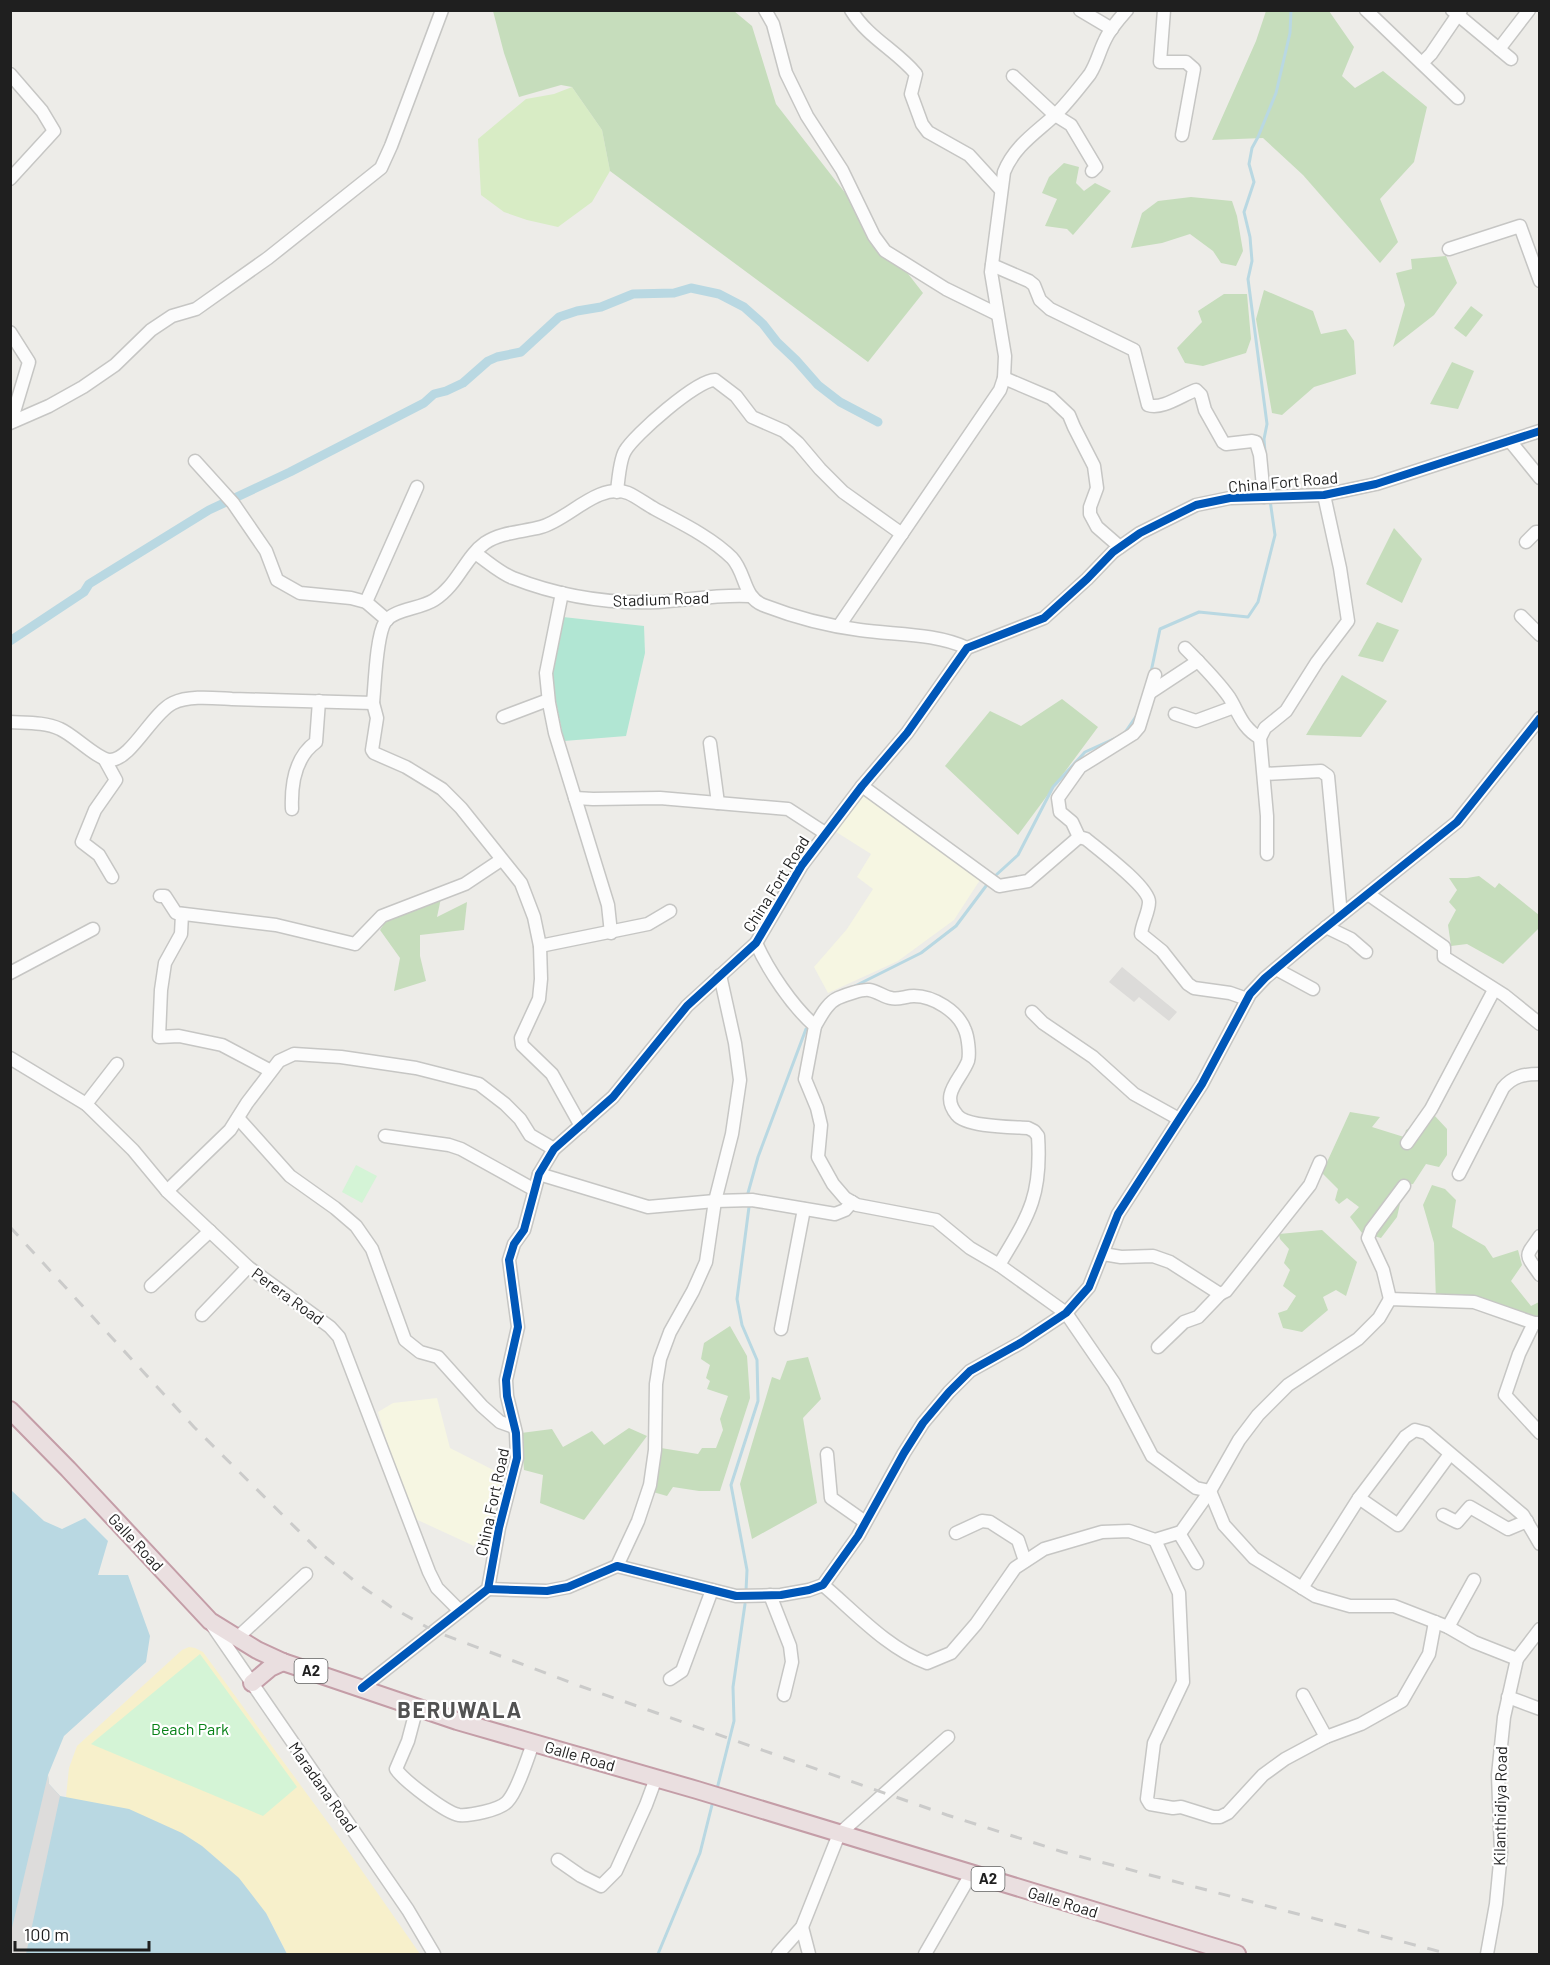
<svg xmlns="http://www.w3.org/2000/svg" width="1550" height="1965" viewBox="0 0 1550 1965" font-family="Barlow,sans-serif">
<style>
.residential{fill:#dcdbd9}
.education{fill:#f6f6e2}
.grass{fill:#d8ecc5}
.forest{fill:#c6ddbc}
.sand{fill:#f7f0cb}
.park{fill:#d4f4d6}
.pitch{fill:#b1e6d3}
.water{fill:#b9d8e2}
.pier{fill:#dddcdb}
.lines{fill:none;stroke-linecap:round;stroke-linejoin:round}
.stream{stroke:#b9d8e2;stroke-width:3}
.canal{stroke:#b9d8e2;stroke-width:9}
.minor-casing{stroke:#c6c6c4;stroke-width:15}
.highway-casing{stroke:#c49da7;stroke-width:20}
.minor{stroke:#fcfcfc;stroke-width:12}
.highway{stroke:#eadfe0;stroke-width:16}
.rail{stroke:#cbcbca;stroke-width:3;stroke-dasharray:12 12;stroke-linecap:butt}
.cycleway-casing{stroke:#fff;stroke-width:11}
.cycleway{stroke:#0057b8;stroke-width:8}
.labels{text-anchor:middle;stroke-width:4.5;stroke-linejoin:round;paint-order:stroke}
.shield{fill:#fff;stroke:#626262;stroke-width:1.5}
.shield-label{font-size:15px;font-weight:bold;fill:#1f1f1f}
.street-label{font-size:16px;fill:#1f1f1f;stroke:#fff}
.park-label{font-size:16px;fill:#088218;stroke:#fff}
.district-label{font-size:22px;font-weight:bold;letter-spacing:1.5px;fill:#525252;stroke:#fff}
</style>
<rect width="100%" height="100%" fill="#edece8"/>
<polygon class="residential" points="1122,967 1177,1012 1169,1021 1139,997 1134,1002 1109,982"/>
<g class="education">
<polygon points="864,794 980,880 954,920 898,961 828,993 814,967 847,929 873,889 857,877 871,854 833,830"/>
<polygon points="437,1398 450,1448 511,1479 474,1546 409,1516 378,1412 393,1403"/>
</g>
<polygon class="grass" points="572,87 602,130 610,171 592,202 558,227 527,220 504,212 481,195 478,139 526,99 554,94"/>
<g class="forest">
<polygon points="493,11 734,11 752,26 776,104 923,293 868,362 610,171 602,130 572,87 561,85 519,97 504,53"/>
<polygon points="1266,11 1329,11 1354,47 1342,76 1355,88 1383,71 1427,107 1414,162 1380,199 1398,242 1380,263 1303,175 1263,138 1212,140 1256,41"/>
<polygon points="1064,163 1079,167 1076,183 1084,191 1095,183 1111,191 1073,235 1067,229 1045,226 1057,199 1042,193 1049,177"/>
<polygon points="1191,197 1232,201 1237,216 1243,251 1236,266 1221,263 1213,251 1190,234 1162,243 1131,248 1142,213 1158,201"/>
<polygon points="1446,256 1457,283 1434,315 1393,347 1405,305 1396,273 1412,269 1411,259"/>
<polygon points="1264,290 1313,311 1321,334 1346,329 1354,341 1356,374 1314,387 1282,415 1272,413 1256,319"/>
<polygon points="1224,294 1247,294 1251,339 1246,353 1203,366 1185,363 1177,348 1202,322 1198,311"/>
<polygon points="1471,306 1483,315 1466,337 1454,328"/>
<polygon points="1452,362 1474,371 1458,409 1430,404"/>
<polygon points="1394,528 1422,559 1402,603 1366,584"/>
<polygon points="1377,622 1399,630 1383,662 1358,656"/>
<polygon points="1342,675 1387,701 1361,737 1306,735"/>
<polygon points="1062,699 1098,727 1018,835 945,766 990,711 1021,726"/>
<polygon points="1479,876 1495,888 1499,883 1539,915 1539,928 1503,964 1467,944 1451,946 1448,925 1456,910 1449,902 1457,890 1449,878 1467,878"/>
<polygon points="441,898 437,917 467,902 464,930 420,935 420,956 426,981 394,991 400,958 380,930 388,918"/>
<polygon points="1350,1112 1380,1117 1372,1127 1404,1137 1406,1130 1434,1115 1447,1129 1447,1155 1439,1167 1426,1164 1413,1184 1404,1186 1397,1217 1381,1238 1362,1233 1350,1217 1359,1207 1347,1198 1339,1204 1335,1200 1338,1189 1322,1173"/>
<polygon points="1432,1185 1445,1189 1456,1200 1452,1227 1485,1246 1493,1258 1518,1250 1522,1265 1511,1281 1531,1306 1539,1302 1538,1318 1436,1300 1434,1243 1423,1205"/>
<polygon points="1322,1230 1357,1262 1346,1296 1336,1290 1323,1297 1328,1310 1302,1332 1283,1328 1278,1313 1287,1310 1296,1296 1283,1286 1290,1270 1284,1263 1289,1249 1280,1239 1279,1234"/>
<polygon points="730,1326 747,1356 750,1398 720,1491 699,1491 673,1487 667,1496 653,1492 661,1448 698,1454 702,1448 716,1448 723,1430 720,1419 728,1396 707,1389 710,1381 706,1378 710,1365 701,1359 704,1343"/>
<polygon points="808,1357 821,1399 803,1418 817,1503 752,1539 740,1484 772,1377 780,1380 787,1361"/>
<polygon points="629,1428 647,1436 584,1520 540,1503 543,1475 524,1470 521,1433 552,1429 563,1447 592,1431 604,1445"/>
</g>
<polygon class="sand" points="189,1647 195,1648 203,1652 337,1835 420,1954 287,1954 266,1913 66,1797 69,1768 77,1746 182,1650"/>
<g class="park">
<polygon points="356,1165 377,1176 362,1203 342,1192"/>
<polygon points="200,1654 297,1787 263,1816 91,1744"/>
</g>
<polygon class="pitch" points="563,617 644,626 645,653 626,736 564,741 553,687 553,661"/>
<polygon class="water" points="10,1489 44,1521 62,1529 85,1518 108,1541 98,1575 128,1575 150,1636 146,1662 64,1736 48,1775 49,1784 60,1796 129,1809 182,1833 202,1846 239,1878 266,1913 287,1954 11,1954"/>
<polygon class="pier" points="48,1775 49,1784 60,1796 26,1954 11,1954 11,1932"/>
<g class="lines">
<g class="stream">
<polyline points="1265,452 1264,439 1267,424 1248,279 1252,261 1250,237 1244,212 1254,182 1249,164 1252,148 1258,137 1276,93 1290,33 1291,10"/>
<polyline points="1151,672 1160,629 1199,612 1248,617 1258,602 1275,535 1270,500"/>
<polyline points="1124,734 1139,712"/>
<polyline points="995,876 1018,855 1053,787 1085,752 1118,737"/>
<polyline points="853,987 921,953 956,926 986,886"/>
<polyline points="748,1193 758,1157 806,1029"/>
<polyline points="746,1591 747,1570 731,1485 758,1401 757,1360 742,1325 737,1299 749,1207"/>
<polyline points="717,1789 734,1721 733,1687 745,1604"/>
<polyline points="658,1954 700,1853 713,1801"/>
</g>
<polyline class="canal" points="10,641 84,592 89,584 209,510 290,472 424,403 434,394 446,391 463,383 488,361 497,357 521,352 559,317 577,311 601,307 633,294 674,293 691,288 719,294 744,307 763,324 777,342 796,360 818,385 840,402 878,422"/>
<defs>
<g id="minor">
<polyline points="765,10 773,24 786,73 807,116 842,170 874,236 885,251 946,289 997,314"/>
<path d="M851,10C868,38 896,50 916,74L911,94L922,124L928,132L969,155L1001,190"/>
<polyline points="1080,10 1112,29"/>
<polyline points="1164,10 1160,62 1186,62 1194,69 1182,135"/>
<polyline points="1366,10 1458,98"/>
<polyline points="1452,10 1511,59"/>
<polyline points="1499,49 1529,10"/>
<polyline points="1422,63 1431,54 1461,10"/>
<polyline points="10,74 42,111 54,131 10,179"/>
<polyline points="1013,76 1055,115 1071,125 1096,167 1092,171"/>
<polyline points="1449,249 1520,226 1540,281"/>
<path d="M992,265L1029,281L1034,285L1040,300L1050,309L1134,350L1148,405C1162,410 1182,395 1196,390L1201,395L1205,410L1223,442L1226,444L1252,441L1256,442L1260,455L1264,497"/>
<polyline points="10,332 29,362 11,422"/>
<polyline points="1004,378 1051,398 1069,415 1074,427 1094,466 1097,488 1090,507 1090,514 1097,527 1120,547"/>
<polyline points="10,423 49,406 83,387 115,365 151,330 172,316 196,309 268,258 381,168 391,146 442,10"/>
<polyline points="1510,441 1540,478"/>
<polyline points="195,461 233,503 266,551 277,580 300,593 351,598 366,602 387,620"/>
<path d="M617,492C618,481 620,459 625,451C634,435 698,379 715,380L736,396L752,417L784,431L798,443L820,469L843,492L902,534"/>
<polyline points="1526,542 1536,532 1540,532"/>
<path d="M475,553C487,561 500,573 513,578C559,596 609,604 658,602C689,600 719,594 750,596"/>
<polyline points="562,593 546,673 549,703 555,733 608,905 611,933"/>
<polyline points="366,602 417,487"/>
<polyline points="1521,616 1540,635"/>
<path d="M839,626L1000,390L1004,378L1005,356L991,272L1004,172C1014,147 1034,134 1053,117C1066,105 1079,88 1090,74C1097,63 1099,52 1105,40C1110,29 1119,19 1127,10"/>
<path d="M1185,648C1200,663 1217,680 1229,697C1239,713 1242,728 1260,738"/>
<path d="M1155,675L1139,727L1133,734L1080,767L1058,798L1060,812L1072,822L1079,837L1086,839C1098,849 1149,887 1149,902C1149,912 1142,923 1141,934L1162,951L1188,984L1194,988L1230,993L1247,999"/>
<polyline points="1151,692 1198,661"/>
<polyline points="373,703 377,718 372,750 374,753 406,767 442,789 461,808 521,883 534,917 540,946 541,979 539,999 521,1038 522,1045 552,1074 581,1126"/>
<polyline points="1175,714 1196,721 1234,707"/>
<polyline points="503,717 548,700"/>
<path d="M10,722C26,723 45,722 60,729C74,735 98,760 110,760C131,760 152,713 173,703C189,695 214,698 232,699C279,700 326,702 373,703C375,684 376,637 385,622C394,609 420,609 434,600C458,585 465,557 485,543C501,532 523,532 541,527C568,520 598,482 628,493C637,497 646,504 655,509C681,523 711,537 732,558C746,573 743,597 763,605C794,617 828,626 860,630C895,635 935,633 967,648"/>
<polyline points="710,743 718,803"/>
<polyline points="105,760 116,780 95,810 82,842 99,855 112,877"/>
<polyline points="1264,774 1321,771 1328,776 1341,915"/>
<polyline points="862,786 999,886 1028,881 1079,837"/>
<polyline points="575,798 593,799 660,798 788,809 825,833"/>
<path d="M292,809C291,785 295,757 316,742L319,701"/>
<polyline points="1267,854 1267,816 1260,738 1265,728 1286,711 1317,662 1348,621 1340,568 1324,495"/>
<polyline points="1368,894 1444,947 1444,957 1504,995 1540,1024"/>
<polyline points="160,896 165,896 176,913 276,925 355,944 382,916 465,884 501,860"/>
<polyline points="182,914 181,934 165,963 161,990 159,1037 179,1036 222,1045 271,1071"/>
<polyline points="1326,927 1351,939 1366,952"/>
<path d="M756,943C768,970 792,1006 815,1026L805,1079L817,1108L821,1125L818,1157L833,1184L845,1198L857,1205L936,1220L970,1248L999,1265L1066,1313L1114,1383L1152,1456L1196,1488L1210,1491L1224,1525L1254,1558L1315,1596L1350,1606H1394L1448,1627L1474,1642L1517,1659"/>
<polyline points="540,946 648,924 670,911"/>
<polyline points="1276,969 1313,989"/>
<polyline points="10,973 93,929"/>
<polyline points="1032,1012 1043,1023 1093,1057 1134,1094 1179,1119"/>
<path d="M815,1026C821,1016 827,1003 838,998C845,995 862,989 869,990C877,991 884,997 891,998C898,1000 906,996 914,996C933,996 958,1011 965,1030C968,1037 970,1054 968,1061C961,1080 939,1094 957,1115C966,1127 1013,1127 1028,1128L1034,1131L1038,1136C1042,1196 1029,1215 999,1265"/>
<polyline points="10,1058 86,1104 133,1150 167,1191 248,1267 330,1327 339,1337 429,1572 437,1588 460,1611"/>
<polyline points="86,1104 117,1064"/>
<polyline points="238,1118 290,1176 335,1208 356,1226 372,1249 405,1340 420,1352 438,1357 482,1406 500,1422 514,1427"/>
<polyline points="385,1136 449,1145 461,1149 533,1189"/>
<polyline points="1407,1143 1431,1109 1494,990"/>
<polyline points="539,1174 648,1207 715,1201 752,1200 835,1214 845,1210 852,1202"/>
<path d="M1459,1174L1503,1088C1513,1076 1524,1074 1540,1074"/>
<polyline points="167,1191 230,1130 247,1103 279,1061 294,1054 341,1057 416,1068 479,1084 505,1104 520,1119 530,1135 554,1149"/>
<path d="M1540,1236C1525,1258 1524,1252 1540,1275"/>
<polyline points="1103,1254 1121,1257 1153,1256 1170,1262 1220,1294 1226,1291 1310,1185 1320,1162"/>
<polyline points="151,1286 210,1231"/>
<polyline points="1390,1299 1383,1270 1368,1238 1371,1230 1404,1186"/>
<polyline points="202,1315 248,1267"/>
<polyline points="1534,1323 1519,1354 1505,1395 1540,1433"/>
<polyline points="781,1329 804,1209"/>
<polyline points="1158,1347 1184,1322 1198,1317 1220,1294"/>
<polyline points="827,1454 831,1498 865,1522"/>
<polyline points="1359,1498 1398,1525 1450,1454"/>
<polyline points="1443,1515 1457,1522 1470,1507 1508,1529 1527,1521"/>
<polyline points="956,1533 982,1521 990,1522 1018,1540 1025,1561"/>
<polyline points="1179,1533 1197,1563"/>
<polyline points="1155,1540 1179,1593 1183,1682 1154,1743 1147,1799 1150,1804 1173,1808 1181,1807 1213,1817 1220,1817 1228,1813 1263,1775 1285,1759 1326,1737 1361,1724 1402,1701 1429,1654 1435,1622"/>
<polyline points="617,1566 638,1521 650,1485 655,1450 656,1384 660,1359 670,1332 693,1291 706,1262 715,1201 732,1134 740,1080 735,1043 720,975"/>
<path d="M823,1585C855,1612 887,1648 927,1663L951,1653L976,1624L1015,1568L1044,1549L1102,1532L1129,1531L1155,1540L1181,1532L1210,1491L1239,1440L1258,1415L1288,1385L1358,1339L1379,1318L1390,1299L1474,1302L1534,1323H1540"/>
<polyline points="1302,1588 1359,1498 1405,1437 1415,1430 1426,1433 1523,1515 1540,1544"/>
<polyline points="488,1589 547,1591 568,1587 617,1566 736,1596 781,1595 809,1590 823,1585 858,1536 904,1453 923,1423 949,1392 970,1371 1022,1342 1066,1313 1089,1287 1118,1214 1202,1084 1250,994 1265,978 1309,941 1457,822 1540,718"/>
<polyline points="770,1595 790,1646 792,1662 784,1695"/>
<polyline points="212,1625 408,1910 434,1954"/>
<polyline points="1448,1627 1474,1580"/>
<polyline points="237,1638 306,1574"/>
<polyline points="670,1679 682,1671 712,1590"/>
<polyline points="362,1688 488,1589 499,1528 517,1458 516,1433 507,1396 506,1380 518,1327 509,1260 514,1244 524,1230 539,1174 554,1149 613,1097 687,1006 756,943 802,865 862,786 907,733 967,648 1044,618 1087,579 1113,552 1140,533 1196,505 1230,498 1324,495 1376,484 1540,431"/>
<polyline points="1303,1695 1326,1737"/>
<polyline points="1508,1697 1540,1709"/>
<path d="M417,1707L408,1741L396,1769C403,1780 446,1813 459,1815C470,1816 499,1810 507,1802C517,1792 528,1757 533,1743"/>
<polyline points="558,1860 581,1876 601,1886 616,1871 646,1805 656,1778"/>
<polyline points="802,1927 809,1954"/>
<polyline points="778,1954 802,1927 839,1834 948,1737"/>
<polyline points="925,1954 971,1874"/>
<polyline points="1487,1954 1496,1904 1501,1852 1498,1775 1504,1717 1517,1659 1540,1629"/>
</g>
<g id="highway">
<polyline points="10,1410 68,1469 210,1621 257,1650 283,1662 457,1721 697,1790 1237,1954"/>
<polyline points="252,1683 270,1668 283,1662"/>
</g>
</defs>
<use href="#minor" class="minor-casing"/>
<use href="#highway" class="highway-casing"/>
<use href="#minor" class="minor"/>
<use href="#highway" class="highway"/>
<polyline class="rail" points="10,1227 194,1427 323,1555 357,1583 391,1607 434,1631 580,1686 947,1815 1063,1852 1449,1954"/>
<defs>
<g id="cycleway">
<polyline points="488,1589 547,1591 568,1587 617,1566 736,1596 781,1595 809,1590 823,1585 858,1536 904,1453 923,1423 949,1392 970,1371 1022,1342 1066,1313 1089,1287 1118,1214 1202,1084 1250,994 1265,978 1309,941 1457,822 1540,718"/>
<polyline points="362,1688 488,1589 499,1528 517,1458 516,1433 507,1396 506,1380 518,1327 509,1260 514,1244 524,1230 539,1174 554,1149 613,1097 687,1006 756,943 802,865 862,786 907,733 967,648 1044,618 1087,579 1113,552 1140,533 1196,505 1230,498 1324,495 1376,484 1540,431"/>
</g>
</defs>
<use href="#cycleway" class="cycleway-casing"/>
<use href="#cycleway" class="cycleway"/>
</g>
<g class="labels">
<g class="shield">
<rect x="294.5" y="1659" width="33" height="24" rx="4.5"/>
<rect x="971.5" y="1867" width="33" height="24" rx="4.5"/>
</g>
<g class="shield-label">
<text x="311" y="1676">A2</text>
<text x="988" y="1884">A2</text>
</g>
<g class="street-label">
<text transform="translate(1283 482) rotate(-5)" y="6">China Fort Road</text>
<text transform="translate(661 599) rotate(-2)" y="6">Stadium Road</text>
<text transform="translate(776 884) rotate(-58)" y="6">China Fort Road</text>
<text transform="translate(288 1296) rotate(36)" y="6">Perera Road</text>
<text transform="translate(492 1502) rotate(-78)" y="6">China Fort Road</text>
<text transform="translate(136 1542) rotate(47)" y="6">Galle Road</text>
<text transform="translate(580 1756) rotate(16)" y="6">Galle Road</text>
<text transform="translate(323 1787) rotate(55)" y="6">Maradana Road</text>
<text transform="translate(1500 1806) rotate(-89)" y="6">Kilanthidiya Road</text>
<text transform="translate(1063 1902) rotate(17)" y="6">Galle Road</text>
</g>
<g class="park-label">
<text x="190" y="1735">Beach Park</text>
</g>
<g class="district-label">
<text x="460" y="1718">BERUWALA</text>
</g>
</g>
<rect width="1550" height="1965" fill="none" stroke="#1f1f1f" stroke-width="24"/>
<path d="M15 1941v9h134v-9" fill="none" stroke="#1f1f1f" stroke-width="3"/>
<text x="24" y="1941" font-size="18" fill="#1f1f1f" stroke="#ffffff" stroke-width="4.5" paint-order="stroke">100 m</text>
</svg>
